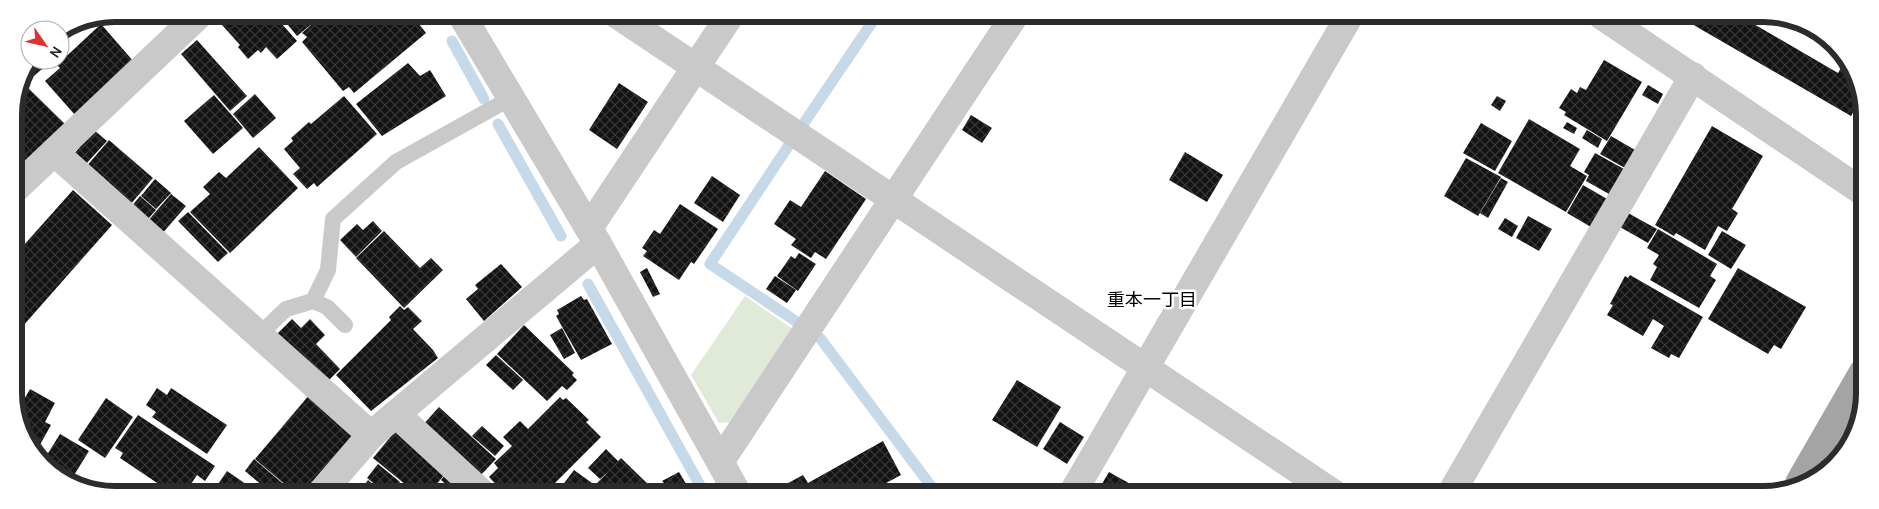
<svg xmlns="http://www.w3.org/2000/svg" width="1879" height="509" viewBox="0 0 1879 509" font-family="Cabin,'Noto Sans JP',sans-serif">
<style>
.grass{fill:#e1e9d9}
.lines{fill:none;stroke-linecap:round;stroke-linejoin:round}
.stream{stroke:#c6d9e9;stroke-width:11}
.building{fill:url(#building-cross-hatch)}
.service{stroke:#c9c9c9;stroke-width:16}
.minor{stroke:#c9c9c9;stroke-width:28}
.tertiary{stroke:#c9c9c9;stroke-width:28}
.primary{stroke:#a4a4a4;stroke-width:28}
.labels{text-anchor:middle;stroke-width:5;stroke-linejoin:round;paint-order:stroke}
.neighbourhood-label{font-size:18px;fill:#000;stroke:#fff}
.rim{fill:none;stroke:#2c2c2c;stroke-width:6}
</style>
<defs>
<pattern id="building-cross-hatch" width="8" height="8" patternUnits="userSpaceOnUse" patternTransform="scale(1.25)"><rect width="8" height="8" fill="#131313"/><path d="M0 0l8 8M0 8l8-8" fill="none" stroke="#363636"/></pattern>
</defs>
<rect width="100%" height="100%" fill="#fff"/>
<polygon class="grass" points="745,296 794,330 733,422 719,423 691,375"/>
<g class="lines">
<g class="stream">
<polyline points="437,14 438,17"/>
<polyline points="452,41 484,99"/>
<polyline points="804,123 877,15"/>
<polyline points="498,124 561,236"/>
<polyline points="789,145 710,264 797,322"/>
<polyline points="588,284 701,487"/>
<polyline points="820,338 937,494"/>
</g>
</g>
<g class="building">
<polygon points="216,14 273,14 297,41 277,59 266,47 261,53 258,50 248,59 238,47 240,45 214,16"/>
<polygon points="279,14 324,14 328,20 335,14 339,14 345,21 353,14 411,14 426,33 354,93 349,87 343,91 302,42 307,37 302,33 319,18 297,36"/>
<polygon points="1678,16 1740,16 1838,73 1845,61 1863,96 1851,116"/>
<polygon points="101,24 134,62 75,115 45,81 60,68 57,65"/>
<polygon points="197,40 247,96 230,111 181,54"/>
<polygon points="32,60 45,60 48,64 34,76 27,68"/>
<polygon points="1604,60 1642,82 1607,141 1564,115 1566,112 1559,108 1571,89 1577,93 1580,87 1586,90"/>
<polygon points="408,63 420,76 430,70 446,96 382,136 356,104"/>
<polygon points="21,81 65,124 14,176 14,109"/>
<polygon points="619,83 648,102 617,149 589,130"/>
<polygon points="1648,85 1663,94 1658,104 1642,95"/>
<polygon points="255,94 276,118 253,138 233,114"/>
<polygon points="214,95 243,128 213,154 184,121"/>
<polygon points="344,96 377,134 317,187 314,183 307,189 293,174 300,168 284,149 293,141 291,138 309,122 311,124"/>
<polygon points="1497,96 1506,101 1500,111 1491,105"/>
<polygon points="971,115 992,128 982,143 962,130"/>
<polygon points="1529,119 1580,149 1570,166 1587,176 1566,212 1498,173"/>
<polygon points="1567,122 1577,128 1574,134 1563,128"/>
<polygon points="1481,123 1512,141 1495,171 1463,153"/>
<polygon points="1712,126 1763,156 1732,209 1738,213 1727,231 1718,226 1705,250 1676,233 1674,236 1655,225"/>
<polygon points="94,130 107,141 86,164 74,154"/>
<polygon points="1587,130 1602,139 1598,148 1582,138"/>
<polygon points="1611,136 1635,150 1625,168 1600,154"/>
<polygon points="109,140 153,178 129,206 85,168"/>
<polygon points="259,147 298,188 230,253 190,212 210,194 203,187 219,172 226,178"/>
<polygon points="1185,152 1223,175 1207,202 1169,180"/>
<polygon points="1595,153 1624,169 1609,194 1586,181 1589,175 1584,172"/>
<polygon points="1466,158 1501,177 1478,216 1444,196"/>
<polygon points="825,171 866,199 826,259 815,252 811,258 791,245 796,239 774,224 790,200 801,207"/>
<polygon points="712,176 740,195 723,222 694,203"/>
<polygon points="1501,178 1508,182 1488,218 1480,213"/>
<polygon points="155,179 171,193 156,209 141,196"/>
<polygon points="1583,185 1607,199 1591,227 1567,213"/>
<polygon points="73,190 112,225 15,335 15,255"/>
<polygon points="171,194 186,206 161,235 147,222"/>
<polygon points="140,196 156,210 147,220 132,206"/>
<polygon points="680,204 718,229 694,264 691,262 679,280 643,256 647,251 642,248 654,230 660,234"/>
<polygon points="188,212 228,253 218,262 178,221"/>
<polygon points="1628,213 1657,229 1648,243 1620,227"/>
<polygon points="1528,216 1552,229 1539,251 1516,238"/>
<polygon points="1505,218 1518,226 1512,237 1498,229"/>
<polygon points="373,221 382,231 356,257 340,240 357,224 363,230"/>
<polygon points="1658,229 1717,264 1710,276 1716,280 1699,308 1650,280 1657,267 1653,264 1659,255 1647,248"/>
<polygon points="384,231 420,268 431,258 443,270 404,308 356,258"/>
<polygon points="1722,231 1746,245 1731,269 1708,255"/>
<polygon points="799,253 816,264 798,291 777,276 791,256 795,259"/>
<polygon points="501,264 522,287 484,321 466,299 478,289 475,285"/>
<polygon points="647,268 660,294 653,297 640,272"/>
<polygon points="1738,268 1806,307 1781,349 1774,345 1768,354 1708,319"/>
<polygon points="1630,275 1703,317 1679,358 1671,354 1669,358 1651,348 1664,326 1653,319 1643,336 1607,315 1613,305 1610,304 1625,276 1628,278"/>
<polygon points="775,276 796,290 787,303 766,289"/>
<polygon points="581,296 584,300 587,299 612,344 581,360 556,316 559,314 557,310"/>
<polygon points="400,306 404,310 408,307 422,321 413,329 433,350 438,358 371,411 336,375 391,320 389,317"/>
<polygon points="292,319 301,328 310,319 325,335 316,344 340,369 325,384 277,334"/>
<polygon points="524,325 574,373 572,375 577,380 567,390 562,386 547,401 497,354"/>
<polygon points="562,328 575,353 564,359 550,335"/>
<polygon points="496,355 523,380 513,390 486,365"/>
<polygon points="1017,380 1061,407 1037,447 992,420"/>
<polygon points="157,388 167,395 171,388 227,425 207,454 152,417 156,412 146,405"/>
<polygon points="30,389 55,403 45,422 51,425 36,452 16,414"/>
<polygon points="310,394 355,432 303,493 295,493 255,459"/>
<polygon points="560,397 563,400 566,398 589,420 586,422 601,437 544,494 505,494 489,477 498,468 494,463 512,446 503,437 520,421 528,429"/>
<polygon points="106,398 133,417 105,458 78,440"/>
<polygon points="439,407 496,459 479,477 422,426"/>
<polygon points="138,415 215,466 205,481 197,475 185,493 176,489 172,493 120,458 123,453 115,448"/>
<polygon points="1060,422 1084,437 1067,464 1043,449"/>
<polygon points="482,426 504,446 495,456 472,436"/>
<polygon points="397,429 448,470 429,494 417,494 373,458"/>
<polygon points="60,434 89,451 71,480 42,463"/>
<polygon points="883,441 901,475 866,494 785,494 781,487 803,475 808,483"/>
<polygon points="606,449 618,461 621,458 654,490 661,483 673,494 608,494 597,483 608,472 600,479 588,468"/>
<polygon points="254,459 294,493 271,493 245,471"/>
<polygon points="378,464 400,482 391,494 387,494 367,478"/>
<polygon points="574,470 607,494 556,494"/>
<polygon points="227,471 259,493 212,493"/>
<polygon points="447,472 471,494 454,494 455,492 441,480"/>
<polygon points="679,472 692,494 675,494 662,481"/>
<polygon points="1109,472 1134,486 1129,494 1096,494"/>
<polygon points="368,480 379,489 375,494 358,494"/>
</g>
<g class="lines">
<g class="service">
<polyline points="313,301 327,307 345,325"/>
<polyline points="259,335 286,309 313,301 328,270 333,219 396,162 511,98"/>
</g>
<g class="minor">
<polyline points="461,14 598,244 738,494"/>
<polyline points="616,14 1336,495"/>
<polyline points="54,152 371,435"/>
<polyline points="14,190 200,14"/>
<polyline points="589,228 731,14"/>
<polyline points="396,414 483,494"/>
<polyline points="720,462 1015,15"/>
<polyline points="321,493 371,435 598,244"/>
<polyline points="1072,494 1350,15"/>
<polyline points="1450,495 1693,76"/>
</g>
<polyline class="tertiary" points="1602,16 1863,192"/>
<polyline class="primary" points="1799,483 1863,372"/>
</g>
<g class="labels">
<g class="neighbourhood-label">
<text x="1152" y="306">重本一丁目</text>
</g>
</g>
<path d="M0 0H1879V509H0ZM115 22H1763A93 93 0 0 1 1856 115V393A93 93 0 0 1 1763 486H115A93 93 0 0 1 22 393V115A93 93 0 0 1 115 22Z" fill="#fff" fill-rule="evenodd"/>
<path class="rim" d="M115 22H1763A93 93 0 0 1 1856 115V393A93 93 0 0 1 1763 486H115A93 93 0 0 1 22 393V115A93 93 0 0 1 115 22Z"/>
<g transform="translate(45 45) rotate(124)"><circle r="24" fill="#ffffff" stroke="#ababab"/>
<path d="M0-4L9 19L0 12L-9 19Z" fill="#dd3337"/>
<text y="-8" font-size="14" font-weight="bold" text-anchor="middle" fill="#2c2c2c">N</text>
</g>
</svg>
